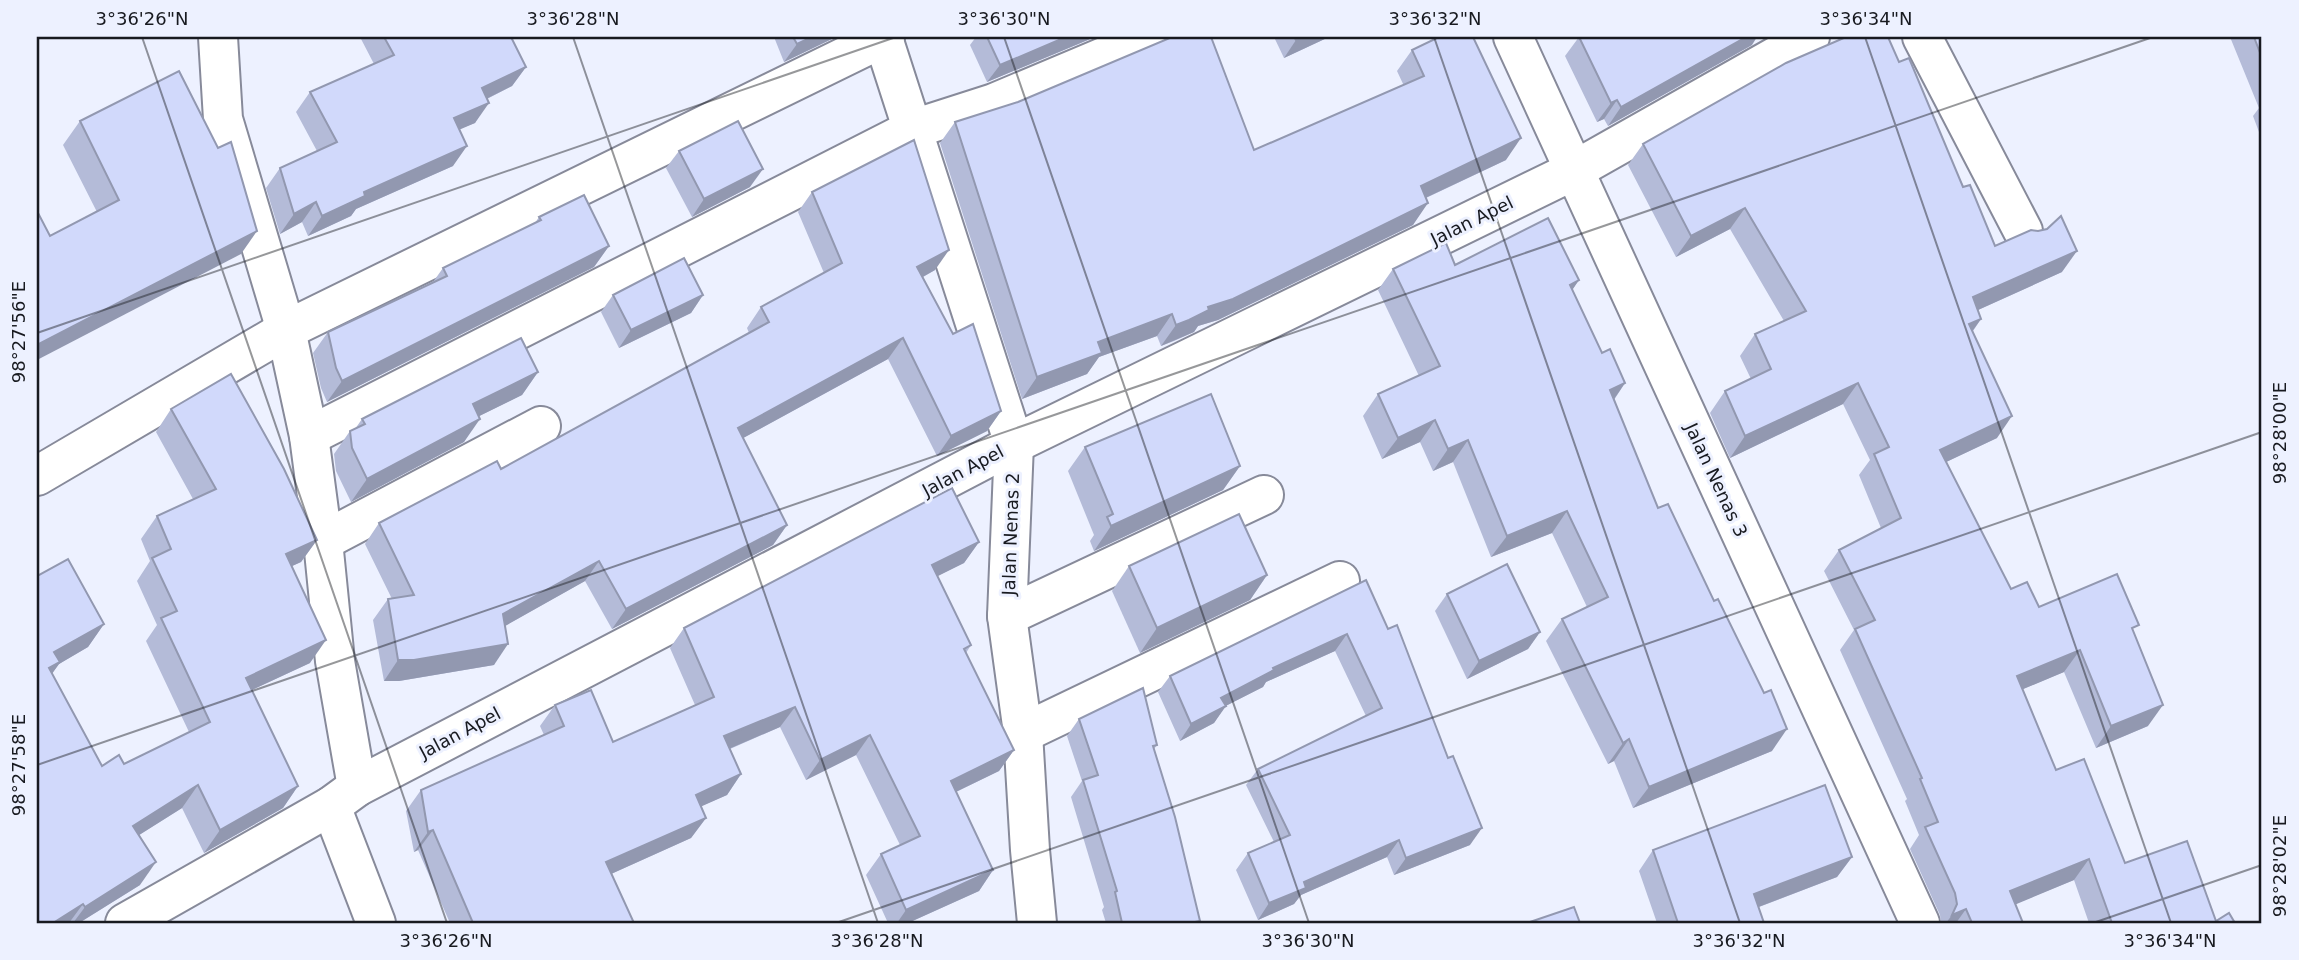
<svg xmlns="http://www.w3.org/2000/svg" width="2299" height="960" viewBox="0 0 2299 960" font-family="'DejaVu Sans',sans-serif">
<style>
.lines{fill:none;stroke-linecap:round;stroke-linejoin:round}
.street-casing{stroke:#878a9a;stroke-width:42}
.street{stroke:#fff;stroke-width:38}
.wall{fill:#b4bbd8}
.shaded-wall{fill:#9298b0}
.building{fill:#d1d9fb;stroke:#9298b0;stroke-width:2}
.ticks{fill:none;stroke:#181a20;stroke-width:2;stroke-opacity:0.45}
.labels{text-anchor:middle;stroke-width:6;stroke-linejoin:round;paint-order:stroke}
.street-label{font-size:18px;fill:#181a20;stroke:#edf1ff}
.neatline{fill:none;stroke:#181a20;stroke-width:2.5}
.ticks-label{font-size:18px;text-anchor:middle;fill:#181a20}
</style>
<rect width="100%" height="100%" fill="#edf1ff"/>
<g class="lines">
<defs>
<g id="street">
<polyline points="218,37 223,119 286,330 309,436 323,541 335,661 357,787"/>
<polyline points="1513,37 1920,923"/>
<polyline points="1922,37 2023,231"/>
<polyline points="883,38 1014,444 1007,616 1023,733 1030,850 1037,923"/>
<polyline points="309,436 913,129 994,103 1151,37"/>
<polyline points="37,476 286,330 885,37"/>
<polyline points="323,541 541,426"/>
<polyline points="1007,616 1264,495"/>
<polyline points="1023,733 1340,581"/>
<polyline points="331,806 376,923"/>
<polyline points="125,923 331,806 357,787 1014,444 1573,171 1810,37"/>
</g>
</defs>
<use href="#street" class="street-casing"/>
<use href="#street" class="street"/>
</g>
<g class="wall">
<polygon points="360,37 511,37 526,67 512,86 487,99 475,123 459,129 453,166 356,209 351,216 308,236 302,222 280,234 266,188 280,168 317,151 296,112 310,92 374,64"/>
<polygon points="774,37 836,37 784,62"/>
<polygon points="976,37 1095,37 987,82 970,45"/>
<polygon points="1274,37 1329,37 1284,58"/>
<polygon points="1579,37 1752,45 1608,126 1604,119 1597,122 1565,56"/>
<polygon points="2230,37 2262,37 2262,140 2253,116 2259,108"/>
<polygon points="1412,50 1506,160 1426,198 1413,225 1218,320 1198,326 1194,332 1174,341 1161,346 1157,336 1099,357 1087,374 1022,399 940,143 955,122 1254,150 1404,86 1397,71"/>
<polygon points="1899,62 1995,246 2062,272 1978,310 1981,319 1973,331 1997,438 1946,462 2011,589 2039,607 2133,633 2148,726 2096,748 2064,672 2023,689 2056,770 2125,863 2216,921 2235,923 2089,923 2074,880 2015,904 2023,923 1941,923 1940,915 1910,849 1919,835 1905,801 1907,799 1840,650 1854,630 1824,571 1839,550 1881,528 1859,475 1870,460 1843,404 1730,458 1710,413 1725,391 1751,379 1740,356 1755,334 1784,321 1730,229 1676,257 1628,165 1643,144"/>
<polygon points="80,121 241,254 50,236 97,212 63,145"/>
<polygon points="679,151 750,187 692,217 666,168"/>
<polygon points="812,192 935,270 923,277 953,334 1001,411 987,431 937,456 888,359 743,438 787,525 773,545 612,629 585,581 505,626 494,665 399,681 384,681 373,620 388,599 392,599 365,544 379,523 501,469 749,333 747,328 761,307 824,273 798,212"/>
<polygon points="539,217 609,246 594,267 327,402 321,388 313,353 328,332 433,282 443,268 535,223"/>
<polygon points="1455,265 1579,280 1572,290 1602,353 1625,383 1614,400 1658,508 1772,751 1633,808 1614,761 1608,764 1546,641 1562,619 1587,607 1552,533 1491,557 1453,462 1433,471 1420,442 1382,459 1363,416 1378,394 1419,376 1378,290 1393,269"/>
<polygon points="613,295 703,295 691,313 619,348 601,312"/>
<polygon points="538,372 522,395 479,416 464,442 351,502 336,471 334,454 350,431 355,429 362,419"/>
<polygon points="171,409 317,540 301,562 292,566 310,663 252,690 298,786 283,808 204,853 182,808 139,835 140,885 79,923 37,923 37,576 104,624 88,647 59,664 52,673 102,766 124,764 189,732 146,641 157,625 137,581 150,561 141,539 157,516 193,499 156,432"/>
<polygon points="1085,447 1240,466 1223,490 1094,551 1090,541 1094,535 1068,471"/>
<polygon points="979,542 964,563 937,576 971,645 966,653 1014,750 999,771 956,792 993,870 979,891 908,923 888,923 866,875 881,854 900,845 856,755 806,780 780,727 730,749 741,774 727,795 701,806 706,818 691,838 611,874 634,923 450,923 418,850 414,852 406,811 421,790 544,735 540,726 555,705 613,742 695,705 670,648 684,628"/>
<polygon points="1129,566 1267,575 1250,600 1140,653 1112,591"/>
<polygon points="1366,580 1470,845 1394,875 1387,857 1301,895 1294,904 1258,920 1236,870 1248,853 1274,842 1246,785 1258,769 1366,716 1335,651 1266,682 1263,687 1225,706 1214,723 1180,741 1158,692 1170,676"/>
<polygon points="1447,594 1540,632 1528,649 1467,679 1435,611"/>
<polygon points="1079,719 1157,745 1154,749 1199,923 1106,923 1102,910 1104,907 1071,797 1082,781 1067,736"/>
<polygon points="1653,850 1852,857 1837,877 1759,907 1764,923 1657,923 1639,871"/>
</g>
<g class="shaded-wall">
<polygon points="812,37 836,37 784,62 797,44"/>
<polygon points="1066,37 1095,37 987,82 1000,65"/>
<polygon points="1303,37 1329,37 1284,58 1296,40"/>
<polygon points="1746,37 1757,37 1752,45 1608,126 1621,107"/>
<polygon points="526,67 512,86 468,108 482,88"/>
<polygon points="1617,100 1604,119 1597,122 1611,103"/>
<polygon points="489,103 475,123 440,138 454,118"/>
<polygon points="1521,138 1506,160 1406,207 1421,186"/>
<polygon points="467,146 453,166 356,209 351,216 308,236 322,216 364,192"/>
<polygon points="763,169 750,187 692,217 704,199"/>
<polygon points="316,202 302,222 280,234 294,214"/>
<polygon points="1428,203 1413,225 1218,320 1198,326 1194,332 1161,346 1176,325 1208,307"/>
<polygon points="1745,208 1730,229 1676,257 1691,236"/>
<polygon points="257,231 241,254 37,360 37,345"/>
<polygon points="609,246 594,267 327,402 342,381"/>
<polygon points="949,250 935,270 903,288 917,267"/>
<polygon points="2077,251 2062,272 1958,319 1973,297"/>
<polygon points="1579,280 1564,302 1570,285"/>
<polygon points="703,295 691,313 619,348 631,330"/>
<polygon points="1172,314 1157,336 1099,357 1087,374 1022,399 1037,377 1098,342"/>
<polygon points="1981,319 1966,340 1969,324"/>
<polygon points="903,338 888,359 723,449 738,428"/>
<polygon points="538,372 522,395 457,427 473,404"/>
<polygon points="1625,383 1610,405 1610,390"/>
<polygon points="1858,383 1843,404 1730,458 1745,436"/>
<polygon points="1001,411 987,431 937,456 951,436"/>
<polygon points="2012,416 1997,438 1925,472 1940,450"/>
<polygon points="480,419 464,442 351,502 367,479"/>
<polygon points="1435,420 1420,442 1382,459 1398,438"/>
<polygon points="1468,440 1453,462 1433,471 1448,449"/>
<polygon points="1240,466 1223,490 1094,551 1111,526"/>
<polygon points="1567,511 1552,533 1491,557 1507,536"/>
<polygon points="787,525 773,545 612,629 626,609"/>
<polygon points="317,540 301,562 270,576 286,554"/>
<polygon points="979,542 964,563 918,586 932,565"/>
<polygon points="599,561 585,581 489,635 503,614"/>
<polygon points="1267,575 1250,600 1140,653 1157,628"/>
<polygon points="104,624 88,647 59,664 44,685 54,652"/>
<polygon points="1540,632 1528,649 1467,679 1479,661"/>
<polygon points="1347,634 1335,651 1266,682 1263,687 1210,714 1221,698 1273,668"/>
<polygon points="326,640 310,663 230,700 246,678"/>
<polygon points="508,644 494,665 399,681 384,681 398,660"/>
<polygon points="2080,650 2064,672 2002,698 2017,676"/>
<polygon points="2163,705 2148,726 2096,748 2111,726"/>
<polygon points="1226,706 1214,723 1180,741 1191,724"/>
<polygon points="795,707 780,727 710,757 724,736"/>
<polygon points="1787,729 1772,751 1633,808 1649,787"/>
<polygon points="870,735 856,755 806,780 820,760"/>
<polygon points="1629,739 1614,761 1608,764 1623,743"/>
<polygon points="1014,750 999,771 937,801 951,781"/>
<polygon points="741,774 727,795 682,815 696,795"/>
<polygon points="198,785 182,808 117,849 133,826"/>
<polygon points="298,786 283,808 204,853 220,830"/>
<polygon points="706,818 691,838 591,883 606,862"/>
<polygon points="1482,828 1470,845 1394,875 1406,858"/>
<polygon points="433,830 418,850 414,852 428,832"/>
<polygon points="1399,840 1387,857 1301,895 1294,904 1258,920 1269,903 1304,882"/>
<polygon points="1852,857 1837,877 1740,914 1754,894"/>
<polygon points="2089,859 2074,880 1995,913 2010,891"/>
<polygon points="156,862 140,885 79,923 73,923 85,907"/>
<polygon points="993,870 979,891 908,923 897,923 906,910"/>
<polygon points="83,904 69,923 53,923"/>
<polygon points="1966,909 1956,923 1946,923 1952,915"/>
</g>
<g class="building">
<polygon points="384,37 511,37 526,67 482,88 489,103 454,118 467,146 364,192 365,196 322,216 316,202 294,214 280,168 337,142 310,92 394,55"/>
<polygon points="793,37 812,37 797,44"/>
<polygon points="987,37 1066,37 1000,65"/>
<polygon points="1172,37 1211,37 1254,150 1424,76 1412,50 1439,37 1473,37 1521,138 1421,186 1428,203 1233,299 1208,307 1209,310 1189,320 1176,325 1172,314 1098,342 1102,353 1037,377 955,122 1018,102"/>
<polygon points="1294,37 1303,37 1296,40"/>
<polygon points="1579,37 1746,37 1621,107 1617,100 1611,103"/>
<polygon points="1846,37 1888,37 1899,62 1909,58 1963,187 1970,185 1995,246 2031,230 2038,231 2047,229 2061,216 2077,251 1973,297 1981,319 1969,324 2012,416 1940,450 2011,589 2027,582 2039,607 2117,574 2139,625 2132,628 2163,705 2111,726 2080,650 2017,676 2056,770 2084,759 2125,863 2187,841 2216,921 2229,913 2235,923 2112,923 2089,859 2010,891 2023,923 1972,923 1966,909 1952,915 1957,904 1955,893 1925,827 1938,822 1920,779 1922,778 1855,629 1875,620 1839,550 1901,518 1874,454 1889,447 1858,383 1745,436 1725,391 1771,369 1755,334 1806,311 1745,208 1691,236 1643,144 1786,63"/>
<polygon points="2254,37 2262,37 2262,58"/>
<polygon points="179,71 218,148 231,142 257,231 37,345 37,211 50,236 119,200 80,121"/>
<polygon points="738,121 763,169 704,199 679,151"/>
<polygon points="914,140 949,250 917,267 953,334 973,324 1001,411 951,436 903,338 738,428 787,525 626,609 599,561 503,614 508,644 414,660 398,660 388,599 414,595 379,523 497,461 501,469 769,322 761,307 842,263 812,192"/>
<polygon points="584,195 609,246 342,381 336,368 328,332 447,276 443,268 541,220 539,217"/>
<polygon points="1548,218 1579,280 1570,285 1602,353 1610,349 1625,383 1610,390 1658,508 1668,504 1714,601 1718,599 1764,693 1771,690 1787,729 1649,787 1629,739 1623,743 1562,619 1608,597 1567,511 1507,536 1468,440 1448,449 1435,420 1398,438 1378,394 1440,366 1393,269 1446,243 1455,265"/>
<polygon points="684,258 703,295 631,330 613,295"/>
<polygon points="521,338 538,372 473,404 480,419 367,479 352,448 350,431 365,424 362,419"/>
<polygon points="231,374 284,469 317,540 286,554 326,640 246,678 298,786 220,830 198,785 133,826 156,862 85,907 83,904 53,923 37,923 37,576 68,559 104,624 54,652 60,662 49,668 102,766 119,755 124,764 210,722 161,618 177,611 152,558 171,549 157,516 216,489 171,409"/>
<polygon points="1211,394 1240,466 1111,526 1107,517 1113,514 1085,447"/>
<polygon points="952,488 979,542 932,565 971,645 964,649 1014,750 951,781 993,870 906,910 881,854 920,836 870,735 820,760 795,707 724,736 741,774 696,795 706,818 606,862 634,923 473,923 433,830 428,832 421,790 564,726 555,705 591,690 613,742 714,697 684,628"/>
<polygon points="1239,514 1267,575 1157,628 1129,566"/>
<polygon points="1507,564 1540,632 1479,661 1447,594"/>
<polygon points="1366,580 1388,629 1397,625 1448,758 1453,756 1482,828 1406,858 1399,840 1304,882 1306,888 1269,903 1248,853 1290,835 1258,769 1382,708 1347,634 1273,668 1274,670 1221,698 1226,706 1191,724 1170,676"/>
<polygon points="1143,688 1157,745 1153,746 1175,817 1200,921 1190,923 1122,923 1115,892 1117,891 1083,780 1098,775 1079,719"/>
<polygon points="1825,785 1852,857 1754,894 1764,923 1678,923 1653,850"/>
<polygon points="1574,907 1580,923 1527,923"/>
</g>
<path class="ticks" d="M142,37L447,923M573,37L878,923M1004,37L1309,923M1434,37L1740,923M1865,37L2171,923M37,333L896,37M37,765L2153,37M836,923L2262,432M2093,923L2262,865"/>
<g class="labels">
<g class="street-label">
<text transform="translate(1472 221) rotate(-26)" y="6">Jalan Apel</text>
<text transform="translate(963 471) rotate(-28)" y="6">Jalan Apel</text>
<text transform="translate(1716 480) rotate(65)" y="6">Jalan Nenas 3</text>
<text transform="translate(1011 534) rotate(-88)" y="6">Jalan Nenas 2</text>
<text transform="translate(460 733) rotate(-28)" y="6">Jalan Apel</text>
</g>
</g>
<rect width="2299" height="960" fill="none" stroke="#edf1ff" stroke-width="77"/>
<rect x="38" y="38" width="2222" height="884" class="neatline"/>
<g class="ticks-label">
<text x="142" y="25">3°36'26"N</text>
<text x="573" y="25">3°36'28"N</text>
<text x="1004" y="25">3°36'30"N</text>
<text x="1435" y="25">3°36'32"N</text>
<text x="1866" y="25">3°36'34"N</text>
<text transform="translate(19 332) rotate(-90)" y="6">98°27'56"E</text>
<text transform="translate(2280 433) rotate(-90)" y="6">98°28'00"E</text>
<text transform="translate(19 765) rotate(-90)" y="6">98°27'58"E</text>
<text transform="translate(2280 866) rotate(-90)" y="6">98°28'02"E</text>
<text x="446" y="947">3°36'26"N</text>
<text x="877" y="947">3°36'28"N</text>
<text x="1308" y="947">3°36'30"N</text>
<text x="1739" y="947">3°36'32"N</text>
<text x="2170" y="947">3°36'34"N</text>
</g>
</svg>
